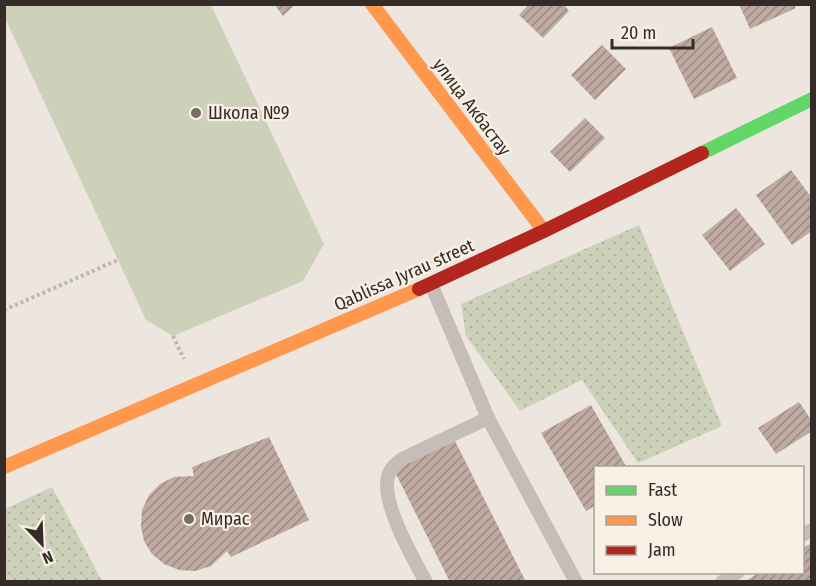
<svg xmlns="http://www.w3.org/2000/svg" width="816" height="586" viewBox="0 0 816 586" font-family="'Fira Sans Condensed',sans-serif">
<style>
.grass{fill:url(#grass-dots)}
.garden{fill:#cdd1b9}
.building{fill:url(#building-hatch)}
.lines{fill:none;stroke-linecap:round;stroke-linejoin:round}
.path{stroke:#bdb6b1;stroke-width:4;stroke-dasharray:3 3;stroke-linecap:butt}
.lane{stroke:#c5beb8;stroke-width:14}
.fast{stroke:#63d668;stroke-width:14}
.slow{stroke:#ff974d;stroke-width:14}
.jam{stroke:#b3261e;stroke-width:14}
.poi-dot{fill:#756c67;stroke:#f9f0e6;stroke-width:2}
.labels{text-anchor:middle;stroke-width:4.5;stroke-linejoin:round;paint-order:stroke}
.street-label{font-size:18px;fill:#352b27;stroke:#f9f0e6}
.poi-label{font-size:18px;fill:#352b27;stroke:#f9f0e6;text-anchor:start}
</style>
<defs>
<pattern id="grass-dots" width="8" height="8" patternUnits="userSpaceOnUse" patternTransform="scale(1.5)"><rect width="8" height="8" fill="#cdd1b9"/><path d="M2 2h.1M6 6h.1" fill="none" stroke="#b1b49f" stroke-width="1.8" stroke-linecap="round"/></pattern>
<pattern id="building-hatch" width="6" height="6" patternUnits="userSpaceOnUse" patternTransform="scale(1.5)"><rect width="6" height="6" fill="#bfaaa1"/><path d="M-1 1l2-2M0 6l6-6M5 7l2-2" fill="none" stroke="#9c8b83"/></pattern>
</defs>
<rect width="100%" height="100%" fill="#ece6df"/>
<g class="grass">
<polygon points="639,225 722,426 638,463 582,380 520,411 466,336 461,304"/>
<polygon points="52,487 102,581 5,581 5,509"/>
</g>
<polygon class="garden" points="4,5 211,5 324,244 303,281 173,336 146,320 5,18"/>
<g class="building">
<polygon points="274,4 296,4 283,16"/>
<polygon points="529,4 563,4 569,11 543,38 519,15"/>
<polygon points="739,4 794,4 796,8 750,29"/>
<polygon points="712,27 737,78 694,99 669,48"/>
<polygon points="602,45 626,69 595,100 571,75"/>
<polygon points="585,118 605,138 570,172 550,152"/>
<polygon points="791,170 812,198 812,231 792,245 756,195"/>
<polygon points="736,208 765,244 730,271 702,235"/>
<polygon points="799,402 812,421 812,431 776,454 758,428"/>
<polygon points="591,405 627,468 596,468 596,505 586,511 541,433"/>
<polygon points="269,437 309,520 231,557 227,551 211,566 195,571 179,570 164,564 152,554 144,541 141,526 142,510 149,495 160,484 174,477 194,476 192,467"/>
<polygon points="454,439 526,582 450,582 394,470"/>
<polygon points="812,543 812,582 744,582 760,572 802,572 802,548"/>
</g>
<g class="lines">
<g class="path">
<polyline points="4,310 118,260"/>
<polyline points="173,336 184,359"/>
</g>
<g class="lane">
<polyline points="431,284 488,418 576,582"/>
<polyline points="802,535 812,530"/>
<path d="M426,582C413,558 381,503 388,477C390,468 396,464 402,459L488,418"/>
<polyline points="722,582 738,572"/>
</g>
<polyline class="fast" points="702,153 812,99"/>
<g class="slow">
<polyline points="372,4 544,231"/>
<polyline points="4,467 419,289"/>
</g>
<polyline class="jam" points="419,289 544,231 702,153"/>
</g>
<g class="poi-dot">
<circle cx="196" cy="113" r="6"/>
<circle cx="189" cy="519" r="6"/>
</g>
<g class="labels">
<g class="street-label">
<text transform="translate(472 107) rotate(53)" y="6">улица Акбастау</text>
<text transform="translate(404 275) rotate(-24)" y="6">Qablissa Jyrau street</text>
</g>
<g class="poi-label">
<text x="208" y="119">Школа №9</text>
<text x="201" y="525">Мирас</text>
</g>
</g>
<rect width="816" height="586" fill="none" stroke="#352b27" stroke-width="12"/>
<rect x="594" y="466" width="210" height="108" fill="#f9f0e6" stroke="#aba19a" stroke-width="1.5"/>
<rect x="606" y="486" width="30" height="9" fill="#63d668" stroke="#aba19a" stroke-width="1.5"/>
<text x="648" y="496" font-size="18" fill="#352b27">Fast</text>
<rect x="606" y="516" width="30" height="9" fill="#ff974d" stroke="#aba19a" stroke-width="1.5"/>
<text x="648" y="526" font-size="18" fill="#352b27">Slow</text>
<rect x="606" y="546" width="30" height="9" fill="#b3261e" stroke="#aba19a" stroke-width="1.5"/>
<text x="648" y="556" font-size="18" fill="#352b27">Jam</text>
<g transform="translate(42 544) rotate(157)" stroke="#f9f0e6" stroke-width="4.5" paint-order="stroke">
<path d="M0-4.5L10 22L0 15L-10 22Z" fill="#352b27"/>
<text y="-9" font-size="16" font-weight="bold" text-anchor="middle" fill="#352b27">N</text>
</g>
<path d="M612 39v9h81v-9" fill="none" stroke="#352b27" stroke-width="3"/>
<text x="621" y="39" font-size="18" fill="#352b27" stroke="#f9f0e6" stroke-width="4.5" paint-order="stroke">20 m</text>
</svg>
